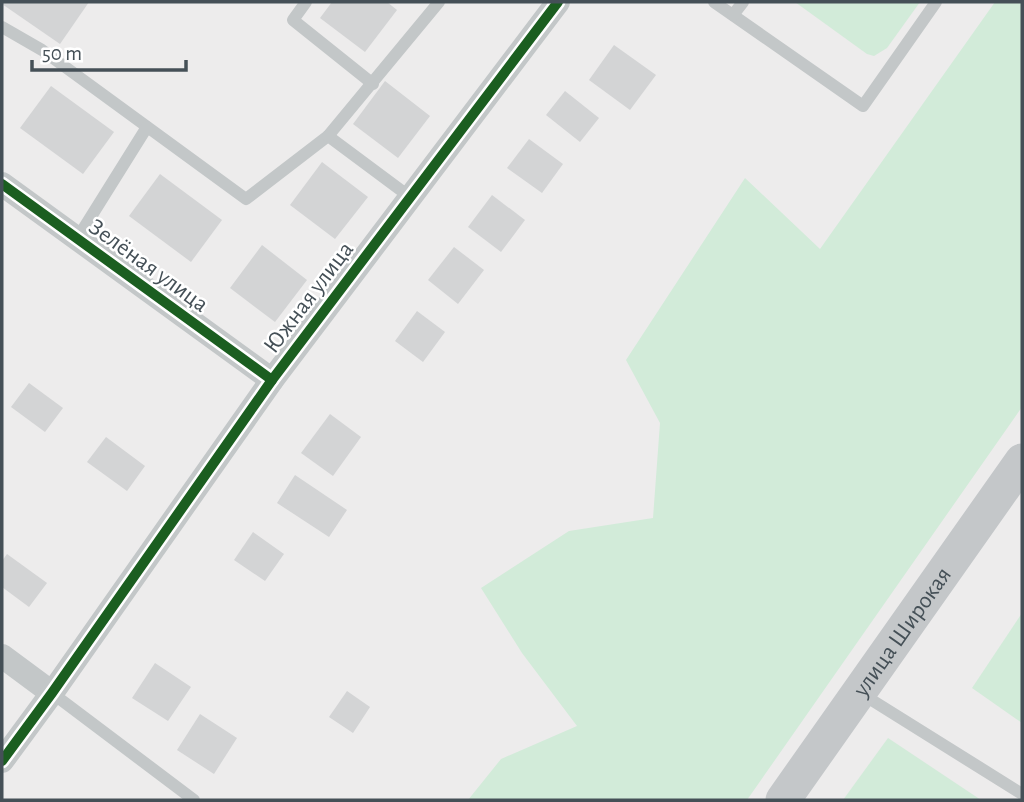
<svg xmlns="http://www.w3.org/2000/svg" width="1024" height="802" viewBox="0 0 1024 802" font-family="'Alegreya Sans',sans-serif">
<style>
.green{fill:#d2ebd9}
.building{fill:#d3d4d5}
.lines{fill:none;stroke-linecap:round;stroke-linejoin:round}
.service{stroke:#c3c7c8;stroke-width:12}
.minor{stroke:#c3c7c8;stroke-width:24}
.secondary{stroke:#c4c7c9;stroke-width:35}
.cycleway-casing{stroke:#fff;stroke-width:15}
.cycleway{stroke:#1b5e20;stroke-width:10}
.labels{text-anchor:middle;stroke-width:5;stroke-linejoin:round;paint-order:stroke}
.street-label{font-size:24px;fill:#455057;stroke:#fff}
</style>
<rect width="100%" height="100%" fill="#edecec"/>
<g class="green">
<polygon points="795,2 920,2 887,48 874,56 867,54"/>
<polygon points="995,2 1022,2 1022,407 747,800 468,800 501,759 577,726 522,653 481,588 569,531 653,518 660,423 626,360 745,178 820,249"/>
<polygon points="1022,613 1022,723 972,688"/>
<polygon points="888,738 981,800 843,800"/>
</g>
<g class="building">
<polygon points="2,2 89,2 60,44 2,4"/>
<polygon points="332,2 387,2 397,10 365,52 320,18"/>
<polygon points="614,45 656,75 630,110 589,80"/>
<polygon points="385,81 430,116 398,158 353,124"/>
<polygon points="51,86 114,132 83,174 20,128"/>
<polygon points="565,91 599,118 580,142 546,115"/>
<polygon points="529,139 563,164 542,193 507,168"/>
<polygon points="322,162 368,197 335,239 290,205"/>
<polygon points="160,174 222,220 191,262 129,216"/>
<polygon points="492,195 525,220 501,252 468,227"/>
<polygon points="262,245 307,280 275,322 230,288"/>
<polygon points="454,247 484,270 458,304 428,280"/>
<polygon points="417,311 445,332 423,362 395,341"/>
<polygon points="29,383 63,408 45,432 11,407"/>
<polygon points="330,414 361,437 333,476 301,453"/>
<polygon points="106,437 145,466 127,491 87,462"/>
<polygon points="295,475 347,510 329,537 277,503"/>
<polygon points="253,532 284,554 265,581 234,560"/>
<polygon points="7,554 47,583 29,607 2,587 2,561"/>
<polygon points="155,663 191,687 168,721 132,698"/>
<polygon points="347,691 370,707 353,733 329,717"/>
<polygon points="200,714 237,738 214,774 177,750"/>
</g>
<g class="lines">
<g class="service">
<polyline points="306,2 293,20 373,84"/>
<polyline points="714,2 863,106 936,2"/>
<polyline points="733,15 743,2"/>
<polyline points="2,27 42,50 246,199 328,136 410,197"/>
<polyline points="328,136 439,2"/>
<polyline points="77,239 147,127"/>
<polyline points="52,693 194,800"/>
<polyline points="862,694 1022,794"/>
</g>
<g class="minor">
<polyline points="2,184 272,380"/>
<polyline points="2,656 52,693"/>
<polyline points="2,761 52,693 272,380 558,2"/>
</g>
<path class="secondary" id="s1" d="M783,800L1022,461"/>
<defs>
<g id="cycleway">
<polyline points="2,184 272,380"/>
<polyline points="2,761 52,693 272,380 558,2"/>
</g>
</defs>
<use href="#cycleway" class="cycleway-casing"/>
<use href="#cycleway" class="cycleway"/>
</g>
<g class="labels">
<g class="street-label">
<text transform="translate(149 265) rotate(36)" y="8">Зелёная улица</text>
<text transform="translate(308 297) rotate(-53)" y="8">Южная улица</text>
<text dy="8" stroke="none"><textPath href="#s1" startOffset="206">улица Широкая</textPath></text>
</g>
</g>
<rect width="1024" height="802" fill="none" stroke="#455057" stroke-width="7"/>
<path d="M32 60v10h154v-10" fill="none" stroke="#455057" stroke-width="3.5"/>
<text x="42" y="60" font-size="21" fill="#455057" stroke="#ffffff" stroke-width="5" paint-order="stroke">50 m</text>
</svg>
